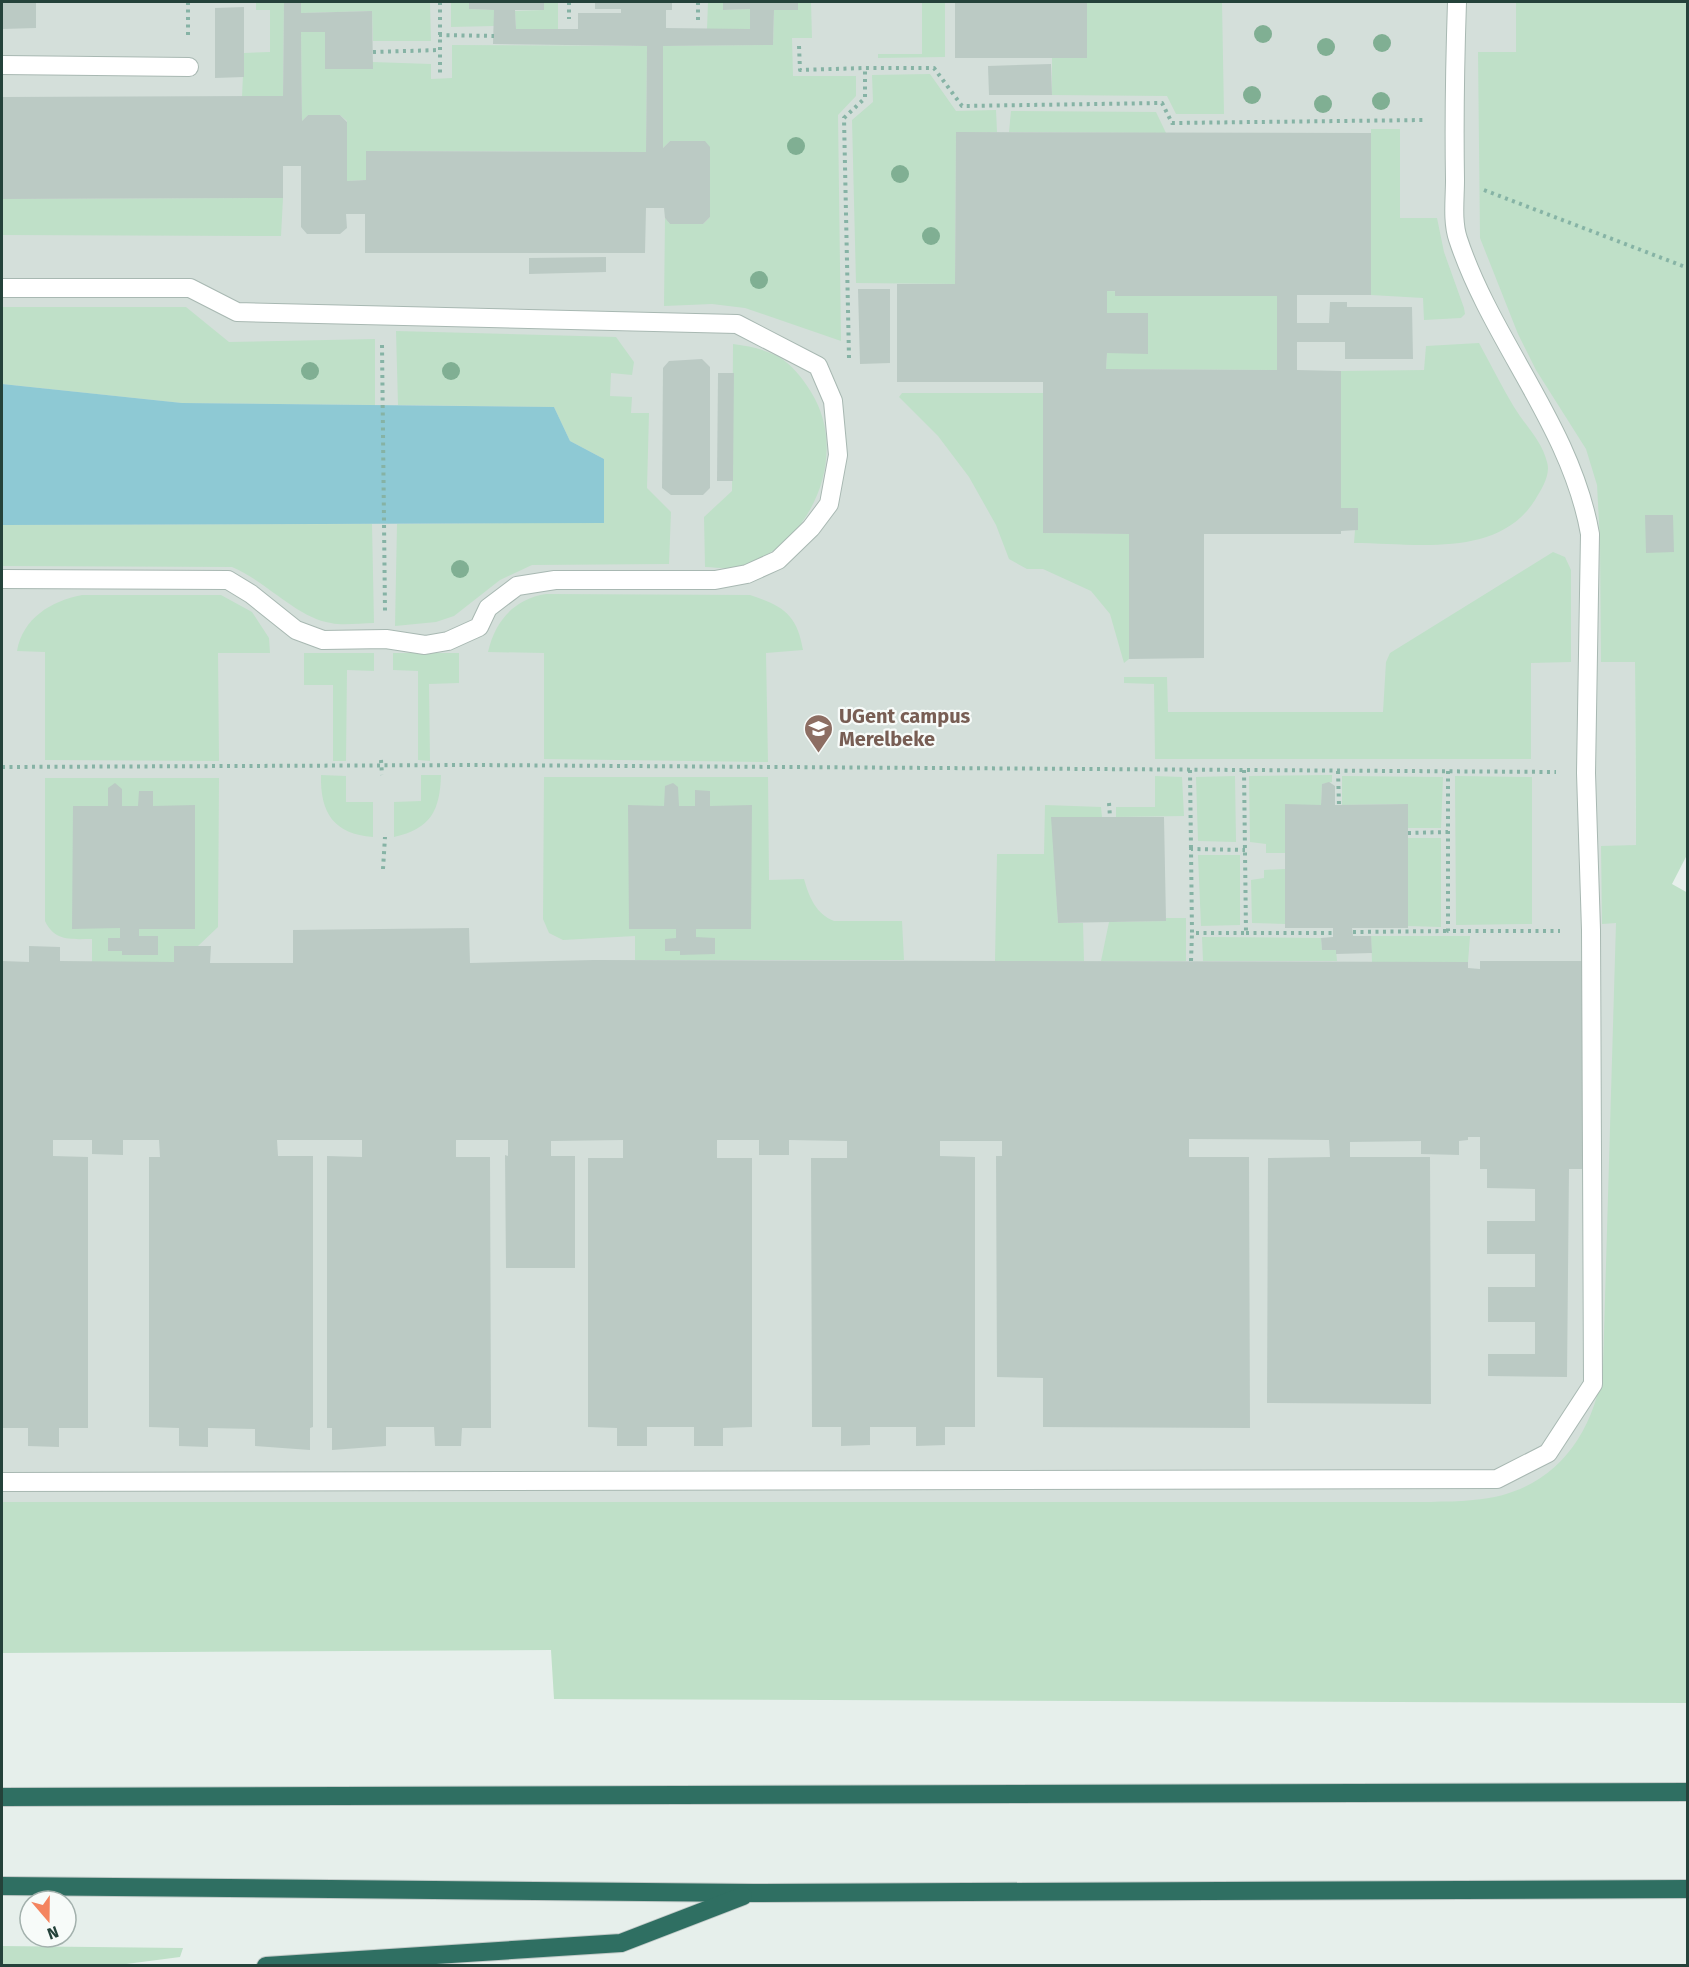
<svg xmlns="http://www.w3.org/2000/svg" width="1689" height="1967" viewBox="0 0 1689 1967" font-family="'Fira Sans',sans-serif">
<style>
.built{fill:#d4dfda}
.green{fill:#bfe0c8}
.water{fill:#8ec9d4}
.building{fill:#bbcac4;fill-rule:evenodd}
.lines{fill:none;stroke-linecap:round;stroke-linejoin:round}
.service-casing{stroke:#a8b8b2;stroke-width:20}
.motorway-casing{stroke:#c2cac8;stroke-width:20}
.path{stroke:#86b3a5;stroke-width:4;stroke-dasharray:3 4.5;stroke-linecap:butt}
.service{stroke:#fff;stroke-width:18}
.motorway{stroke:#2f6f62;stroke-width:18}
.tree{fill:#80af93}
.labels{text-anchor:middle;stroke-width:4.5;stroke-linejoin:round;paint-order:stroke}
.education-label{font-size:20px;font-weight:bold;fill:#785e54;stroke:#f7fbf9;text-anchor:start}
</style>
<rect width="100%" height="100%" fill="#e6efeb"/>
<polygon class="built" points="2,2 1559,2 1593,447 1618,662 1635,661 1636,846 1688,959 1687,1492 2,1653"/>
<g class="green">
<polygon points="256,2 284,2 283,96 242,97 244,53 270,52 270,10 256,10"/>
<polygon points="301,2 430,2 431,41 373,41 372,11 301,13"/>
<polygon points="451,2 469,2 469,9 494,10 494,26 451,27"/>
<polygon points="544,2 558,2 558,29 516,29 515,11 544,10"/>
<polygon points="708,2 723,2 724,10 750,9 750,29 707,29"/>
<polygon points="798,2 811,2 812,38 792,38 793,76 856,76 856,96 838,115 841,341 745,308 712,304 664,306 665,218 670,224 703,224 710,217 710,149 704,141 670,141 663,148 663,46 773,45 774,10 797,10"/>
<polygon points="922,2 945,2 945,57 878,58 878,54 922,54"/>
<polygon points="1087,2 1222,2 1224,114 1176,114 1167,96 1052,95 1052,58 1087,58"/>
<path d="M1516,2H1687L1688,853L1672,884L1688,893L1687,1703L554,1699L551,1650L2,1653V1502H1431C1445,1501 1459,1502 1473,1500C1550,1494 1593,1440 1603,1367L1616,923L1602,924L1601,846L1636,845L1635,662H1601L1600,541L1597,485L1586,449L1536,370L1518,334L1480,238L1478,52H1516Z"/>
<polygon points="301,32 325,32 325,69 372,62 431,64 431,79 452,78 452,45 647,46 646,152 366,151 366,180 347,181 347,121 340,115 308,115 302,121"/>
<polygon points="930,74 956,111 996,110 997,132 956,133 955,284 856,283 852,120 873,102 872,75"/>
<polygon points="1011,111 1156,112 1166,133 1009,132"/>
<polygon points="1371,129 1400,129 1400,218 1437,218 1444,252 1464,308 1465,314 1461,318 1424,320 1423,298 1371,295"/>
<polygon points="283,198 281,236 2,235 2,199"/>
<polygon points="1107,291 1277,296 1277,370 1106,369 1107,353 1148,353 1148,313 1107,313"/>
<polygon points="2,307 186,307 229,342 375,339 375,405 182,403 2,384"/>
<polygon points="396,331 616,337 634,362 632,375 611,373 610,396 632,397 631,413 649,413 647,488 671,512 669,564 532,565 500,580 454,616 436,622 395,626 397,524 604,522 604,459 570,441 554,407 398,405"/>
<path d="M1479,343C1491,365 1502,387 1514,407C1525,425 1542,441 1547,462C1551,474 1542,489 1535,500C1498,559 1414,543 1354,543L1355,530H1358V508H1341V371L1424,370L1426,346Z"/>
<path d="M733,344C749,346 763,349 777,356C792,364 803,379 811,392C852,457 808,554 732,568C724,569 714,567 705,567L704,517L732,491Z"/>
<polygon points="902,393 1043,393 1043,533 1129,534 1129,659 1124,663 1110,614 1091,591 1043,569 1027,569 1009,559 996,525 969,477 938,436 899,397"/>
<path d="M372,524L374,623C360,623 344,626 331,623C297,618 266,581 232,567L2,566V525Z"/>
<polygon points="1553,552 1565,557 1571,570 1571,662 1531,663 1531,759 1155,759 1154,684 1124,683 1124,677 1167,677 1168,712 1383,712 1386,662 1390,653"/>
<path d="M546,594L750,595C783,606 797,614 803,650L766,653L768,762L544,759V653L488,652C495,621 514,599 546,594Z"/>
<path d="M82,595H221L252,612L269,638L270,653H218L219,761L45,760V652L17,651C23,618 51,601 82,595Z"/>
<polygon points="304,653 374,653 374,671 347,670 346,761 333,761 333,685 304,685"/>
<polygon points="393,653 459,653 459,683 429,684 430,761 418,760 418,671 393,670"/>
<path d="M321,775L346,776V802H373V837C334,834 320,813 321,775Z"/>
<path d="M421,775H441C440,810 431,829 394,837V802L421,801Z"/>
<polygon points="1332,775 1332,782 1322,784 1321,805 1285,805 1285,853 1266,853 1266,844 1250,842 1249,776"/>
<polygon points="1155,776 1182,777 1184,816 1116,817 1116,807 1155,807"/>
<polygon points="1235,776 1236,842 1198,841 1196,777"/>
<polygon points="1342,776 1443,777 1441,828 1408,828 1408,804 1342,805"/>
<polygon points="1455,776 1532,777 1532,924 1456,925"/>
<path d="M544,777H768L769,880L804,879C809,897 816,914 834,921H902L904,960H635V936L563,940L549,933L543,919Z"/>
<path d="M45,778H219L218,927L198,946L174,962H92V939C72,939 55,942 45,921Z"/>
<polygon points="1045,805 1101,807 1102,817 1052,817 1058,923 1083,923 1084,961 995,961 997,854 1044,854"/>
<polygon points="1408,838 1441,838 1441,927 1408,926"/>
<polygon points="1198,855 1240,855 1240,925 1201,926"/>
<polygon points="1285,869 1285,924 1252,923 1251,880 1264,878 1264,870"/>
<polygon points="1166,918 1186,918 1186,961 1101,961 1109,922 1166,921"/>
<polygon points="1371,936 1470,936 1468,962 1372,962"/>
<polygon points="1202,937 1321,938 1322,950 1336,950 1337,961 1203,961"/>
<polygon points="2,1946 183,1948 180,1957 111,1966 2,1966"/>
</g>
<polygon class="water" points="2,384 182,403 554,407 570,441 604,459 604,523 2,525"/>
<g class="building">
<polygon points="2,2 36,2 36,28 2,29"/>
<polygon points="284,2 301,2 301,13 372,11 373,69 325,69 325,32 301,32 302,121 308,115 340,115 347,122 347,181 366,180 366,151 646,152 647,46 493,44 494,10 469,9 469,2 544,2 544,10 515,10 516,29 578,29 578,13 621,13 621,9 595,9 595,2 672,2 672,10 666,10 666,28 750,29 750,9 723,10 723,2 798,2 798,10 774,10 773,45 663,46 663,148 670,141 705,141 710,147 710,217 703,224 670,224 665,218 664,208 646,208 645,253 365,253 365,214 346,214 347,228 340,234 307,234 301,227 301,166 283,166 283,198 2,199 2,97 283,96"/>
<rect x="955" y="2" width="132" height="56"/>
<polygon points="244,7 244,77 215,78 215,8"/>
<polygon points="1051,64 1052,95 989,95 988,66"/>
<path d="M956,132L1371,133V295H1297V323H1329L1330,302H1347V307H1412L1413,359H1345V342H1297V370L1341,371V508H1358V530L1341,531V534H1204V658L1129,659V534L1043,533V382H897V284H955ZM1107,291H1115V296H1277V370L1106,369L1107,353L1148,354V313H1107Z"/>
<polygon points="606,257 606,272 529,274 529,258"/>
<polygon points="858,289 890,289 890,363 860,364"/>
<polygon points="702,359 710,367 710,488 703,495 671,495 662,488 663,368 669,361"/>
<polygon points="718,373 734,373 733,481 717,481"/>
<polygon points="1645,515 1673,515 1674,552 1646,553"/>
<polygon points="1329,782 1335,786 1335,805 1408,804 1408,928 1352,928 1353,936 1371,936 1372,953 1336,954 1336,950 1322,950 1321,938 1333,937 1333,928 1285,928 1285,804 1321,805 1322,784"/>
<polygon points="115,783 122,789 122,806 138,806 139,791 153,791 153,806 195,805 195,929 139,929 139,936 158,936 158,955 122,955 122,951 108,951 108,938 120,938 120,928 72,929 73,806 108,806 108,788"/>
<polygon points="673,783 678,787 679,806 695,806 695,790 710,791 710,806 752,805 751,929 696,929 696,937 715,938 715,954 680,955 680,951 665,951 665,939 676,938 676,929 629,929 628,805 664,806 665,786"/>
<polygon points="1051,817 1164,817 1166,921 1058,923"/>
<polygon points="469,928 470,963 594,960 1468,962 1468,968 1480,969 1480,961 1582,961 1582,1169 1569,1169 1567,1377 1488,1376 1488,1354 1535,1354 1535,1322 1488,1322 1488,1287 1535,1287 1535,1254 1487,1254 1487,1221 1535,1221 1535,1189 1487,1188 1487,1169 1480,1169 1480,1137 1468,1137 1468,1140 1459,1141 1459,1155 1421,1154 1421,1141 1350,1142 1350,1157 1430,1157 1431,1404 1267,1403 1268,1158 1330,1157 1329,1140 1189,1139 1189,1157 1249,1157 1250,1428 1043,1427 1043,1378 997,1377 996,1156 1002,1156 1002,1141 940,1141 940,1156 975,1157 975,1427 945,1427 945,1445 916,1446 916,1427 870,1427 870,1445 841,1446 841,1427 812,1427 811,1158 847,1158 847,1141 789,1140 789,1155 759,1155 759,1140 717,1140 717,1158 752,1158 752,1427 723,1428 723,1446 694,1446 694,1427 647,1427 647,1446 617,1446 617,1428 588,1427 588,1158 623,1158 623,1140 551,1141 551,1156 575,1156 575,1268 506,1268 505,1155 508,1156 508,1140 456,1140 456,1157 490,1157 491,1428 462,1428 461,1446 435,1446 434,1427 386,1427 386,1446 332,1450 332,1428 327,1428 327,1156 362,1157 362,1140 277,1140 278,1156 313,1156 313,1427 310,1428 310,1450 255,1446 255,1429 208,1428 208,1447 179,1446 179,1428 149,1427 149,1157 160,1157 159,1140 123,1140 123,1155 92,1154 92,1140 53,1140 53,1156 88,1157 88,1428 59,1428 59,1447 28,1446 28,1428 2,1428 2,961 29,962 29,946 60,947 60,961 174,962 174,946 211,946 210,963 293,963 293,930"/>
</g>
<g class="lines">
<defs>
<g id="service">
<polyline points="2,65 189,67"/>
<polyline points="2,288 190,288 237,312 737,324 818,366 833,401 838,455 829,504 811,528 778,560 747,574 715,580 555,580 517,586 488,608 479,627 448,641 425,645 386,639 323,640 296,630 251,594 228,580 2,579"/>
<path d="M2,1482L1497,1479L1548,1453L1593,1384L1591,930L1586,773L1590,534C1571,426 1492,342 1458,239C1452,221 1455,199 1455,180C1454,120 1455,61 1457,2"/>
</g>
<g id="motorway">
<polyline points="2,1797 1688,1792"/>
<polyline points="2,1886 753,1893 1688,1889"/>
<polyline points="266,1966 621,1943 743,1896"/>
</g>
</defs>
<use href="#service" class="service-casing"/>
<use href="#motorway" class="motorway-casing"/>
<g class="path">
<polyline points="188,2 188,37"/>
<polyline points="440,2 440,76"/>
<polyline points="569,2 569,19"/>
<polyline points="698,2 698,21"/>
<polyline points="439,35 494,36"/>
<polyline points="799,46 800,70 865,68"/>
<polyline points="373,52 440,50"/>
<polyline points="1484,190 1688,268"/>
<polyline points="382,345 385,611"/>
<polyline points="849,358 844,118 865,98 865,68 934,68 962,106 1162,103 1172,123 1425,120"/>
<polyline points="381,760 382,775"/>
<polyline points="2,767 472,765 1556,772"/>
<polyline points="1190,770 1191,849"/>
<polyline points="1244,770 1246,933 1192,933 1191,849 1245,850"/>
<polyline points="1338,771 1339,805"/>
<polyline points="1448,771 1448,931 1560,931"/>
<polyline points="1109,803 1110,817"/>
<polyline points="1408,833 1448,832"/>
<polyline points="383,869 385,837"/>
<polyline points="1353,932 1448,931"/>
<polyline points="1246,933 1333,933"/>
<polyline points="1191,961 1192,933"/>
</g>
<use href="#service" class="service"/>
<use href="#motorway" class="motorway"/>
</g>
<g class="tree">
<circle cx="1263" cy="34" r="9"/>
<circle cx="1382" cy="43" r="9"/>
<circle cx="1326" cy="47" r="9"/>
<circle cx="1252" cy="95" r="9"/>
<circle cx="1381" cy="101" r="9"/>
<circle cx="1323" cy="104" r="9"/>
<circle cx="796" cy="146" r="9"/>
<circle cx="900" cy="174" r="9"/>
<circle cx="931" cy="236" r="9"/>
<circle cx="759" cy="280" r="9"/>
<circle cx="310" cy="371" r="9"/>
<circle cx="451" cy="371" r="9"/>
<circle cx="460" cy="569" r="9"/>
</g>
<defs>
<symbol id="university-pin" viewBox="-11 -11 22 30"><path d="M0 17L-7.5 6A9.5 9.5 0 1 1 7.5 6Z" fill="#8d6e63" stroke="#f7fbf9"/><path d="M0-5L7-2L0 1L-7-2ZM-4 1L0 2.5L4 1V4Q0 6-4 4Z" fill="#fff"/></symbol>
</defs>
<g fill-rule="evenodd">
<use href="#university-pin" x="802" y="712" width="33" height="45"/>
</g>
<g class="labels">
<g class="education-label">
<text x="839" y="723">UGent campus<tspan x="839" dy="23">Merelbeke</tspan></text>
</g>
</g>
<rect width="1689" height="1967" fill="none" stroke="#24423a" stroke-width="6"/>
<g transform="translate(48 1919) rotate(160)"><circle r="28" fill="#f7fbf9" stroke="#a3b1ad" stroke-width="1.5"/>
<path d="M0-4.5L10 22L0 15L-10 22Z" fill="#f4845f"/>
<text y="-9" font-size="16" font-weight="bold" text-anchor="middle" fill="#24423a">N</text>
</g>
</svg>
